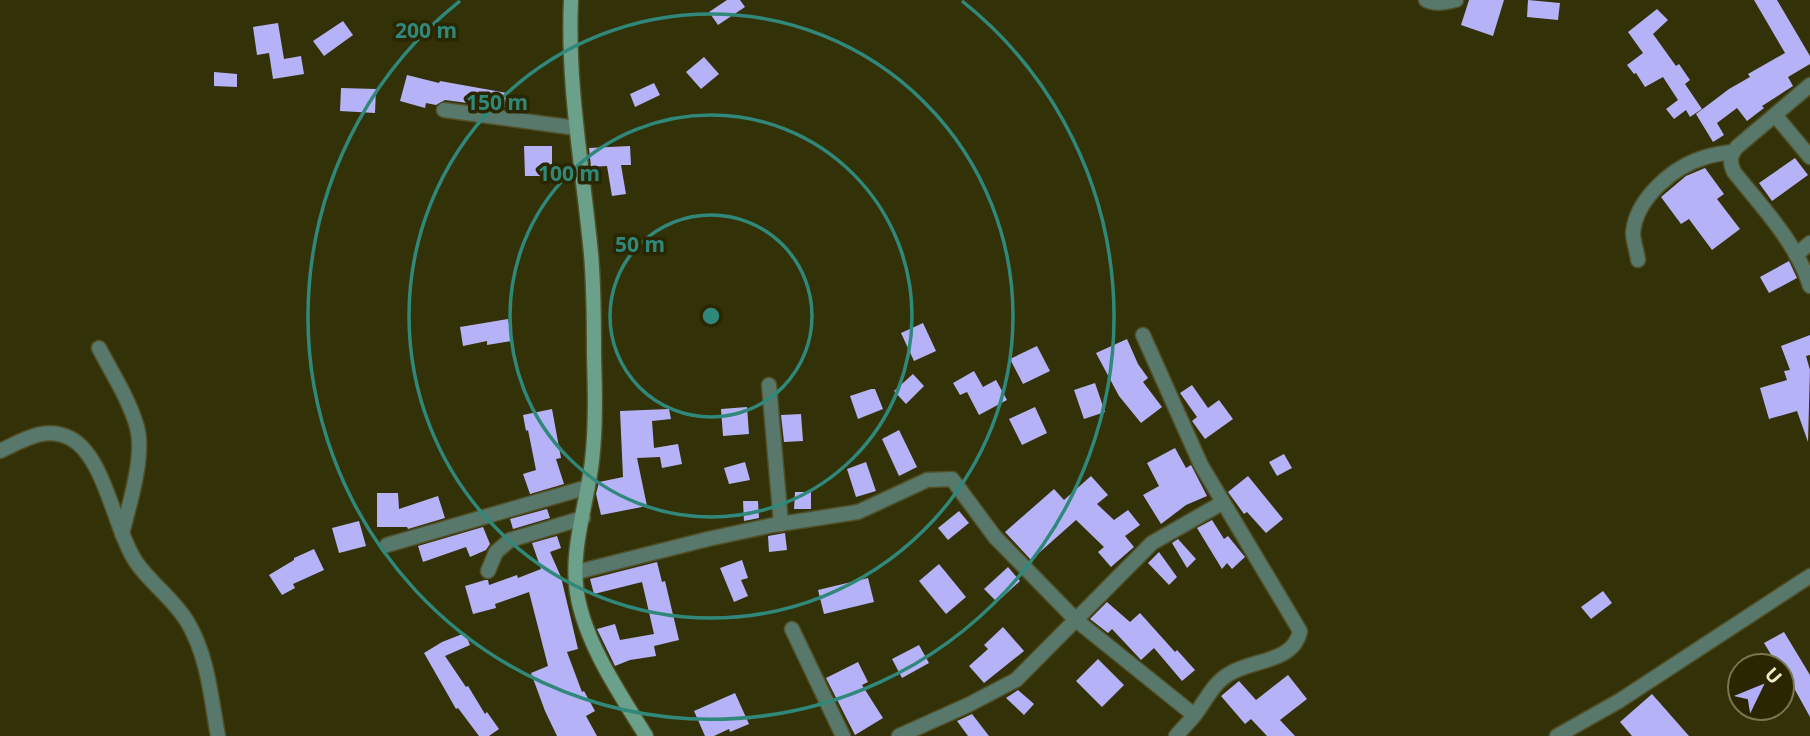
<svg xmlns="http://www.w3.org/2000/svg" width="1810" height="736" viewBox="0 0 1810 736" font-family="'Noto Sans',sans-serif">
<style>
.building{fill:#b6b2f8}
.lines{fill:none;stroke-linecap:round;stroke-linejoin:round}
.street-casing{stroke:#514f27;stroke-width:17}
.secondary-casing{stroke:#514f27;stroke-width:17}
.street{stroke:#57786a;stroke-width:14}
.secondary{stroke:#6ba18a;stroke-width:14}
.ring{fill:none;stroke:#30887b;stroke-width:3.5}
.centre{fill:#30887b;stroke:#2a2700;stroke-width:3.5}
.ring-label{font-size:21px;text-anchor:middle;font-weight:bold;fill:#30887b;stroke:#2a2700;stroke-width:7;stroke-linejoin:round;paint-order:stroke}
</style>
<rect width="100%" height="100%" fill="#333108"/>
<g class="building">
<polygon points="727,0 740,0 745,7 718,25 709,12"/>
<polygon points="1469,0 1504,0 1493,36 1461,25"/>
<polygon points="1528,0 1560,3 1558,20 1527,17"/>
<polygon points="1754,0 1777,0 1810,56 1810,64 1788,77 1793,86 1762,106 1764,108 1747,121 1737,108 1717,123 1724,135 1713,142 1696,114 1729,89 1750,77 1748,74 1785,53"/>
<polygon points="1657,9 1668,20 1653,34 1676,66 1679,64 1690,80 1685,84 1702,109 1690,117 1686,110 1674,119 1666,109 1678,100 1663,77 1645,87 1636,73 1634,74 1627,65 1643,53 1628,32"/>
<polygon points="343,21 353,35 324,56 313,41"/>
<polygon points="278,23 284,59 301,56 304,74 273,79 269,53 257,55 253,27"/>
<polygon points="704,57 719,74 701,89 686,72"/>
<polygon points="214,72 237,74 237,87 214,86"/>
<polygon points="407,75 439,83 440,81 507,93 504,108 445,100 436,105 426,103 425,108 400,101"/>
<polygon points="654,83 660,95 635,107 630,94"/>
<polygon points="341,88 376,89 375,113 340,111"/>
<polygon points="524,146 552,146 552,176 525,176"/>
<polygon points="630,146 631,165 621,165 626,194 612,196 607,166 591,167 589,148"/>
<polygon points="1795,158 1808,175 1772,201 1759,183"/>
<polygon points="1705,168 1724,194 1717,199 1740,229 1712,250 1689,219 1681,224 1661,197 1686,176"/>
<polygon points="1789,261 1797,278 1769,293 1760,277"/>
<polygon points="508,319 512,341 487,345 487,341 463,346 460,327"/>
<polygon points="923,323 936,351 914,361 901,333"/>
<polygon points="1810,335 1810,355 1806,356 1810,370 1808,442 1797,411 1769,419 1760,388 1787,380 1784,371 1790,370 1781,346"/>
<polygon points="1127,339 1138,364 1148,378 1143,382 1162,407 1141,423 1119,396 1096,353"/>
<polygon points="1037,346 1050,371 1023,384 1010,359"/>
<polygon points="974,371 983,387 996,380 1007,400 979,415 967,392 960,395 953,383"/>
<polygon points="913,374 924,386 906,404 894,391"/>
<polygon points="1095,383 1105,412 1084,419 1074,390"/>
<polygon points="1192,385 1208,408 1219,400 1233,419 1205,439 1192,421 1197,417 1180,393"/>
<polygon points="871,389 875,389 883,409 858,419 850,396"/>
<polygon points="747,407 749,434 723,436 721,409"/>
<polygon points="1035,407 1047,433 1022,445 1009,419"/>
<polygon points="552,409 561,458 556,459 564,484 530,494 523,474 536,470 528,430 526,431 523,415"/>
<polygon points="669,409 671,419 652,421 654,448 678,444 682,464 662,468 660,457 637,458 647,506 601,515 596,494 599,482 623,477 620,411"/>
<polygon points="801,414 803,441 784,442 781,415"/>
<polygon points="899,430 917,467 899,476 882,439"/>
<polygon points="1175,448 1186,468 1191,465 1207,496 1186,505 1161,524 1143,495 1159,486 1147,463"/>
<polygon points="1284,454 1292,468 1277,476 1269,462"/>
<polygon points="745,462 750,480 729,484 724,468"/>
<polygon points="866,462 876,491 856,497 847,469"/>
<polygon points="1091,476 1108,495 1097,504 1114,520 1128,510 1140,525 1125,536 1134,547 1111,567 1098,552 1104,547 1076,520 1031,560 1005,532 1054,489 1064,500"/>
<polygon points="1248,476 1283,519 1266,533 1247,512 1244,514 1228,492"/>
<polygon points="795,492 811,492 811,509 794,509"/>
<polygon points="377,493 398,493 399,509 438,496 445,518 408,529 407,527 377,527"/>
<polygon points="743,501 758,501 759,518 744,521"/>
<polygon points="547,509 550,518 513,529 510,519"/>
<polygon points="959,511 969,523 948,540 938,528"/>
<polygon points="1212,520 1224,539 1228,536 1245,557 1232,569 1227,563 1222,569 1197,528"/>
<polygon points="359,521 366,546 339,553 332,528"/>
<polygon points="483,527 490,544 486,550 470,557 466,547 423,562 418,546"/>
<polygon points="785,533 787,550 769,552 768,536"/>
<polygon points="557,536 561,548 550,552 561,577 578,649 567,652 582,692 584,691 595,711 586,716 597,736 557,736 545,711 531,673 548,666 529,592 495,604 496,608 473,614 465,586 485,580 488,580 489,585 517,575 518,578 541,569 532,543"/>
<polygon points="1178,539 1196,559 1187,568 1172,543"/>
<polygon points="314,549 324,570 293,584 295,588 282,595 269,575 294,560 294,558"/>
<polygon points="1159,552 1177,577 1169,585 1148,563"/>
<polygon points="742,560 748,578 741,580 748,596 734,602 720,568"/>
<polygon points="657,562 662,582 665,581 679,640 654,646 656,656 630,660 615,666 597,629 615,624 620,640 654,634 642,582 594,594 590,579"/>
<polygon points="939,564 966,597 946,614 919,581"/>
<polygon points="1008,567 1020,581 997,602 984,589"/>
<polygon points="868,578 874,602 824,614 818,590"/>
<polygon points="1603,591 1612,603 1591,619 1581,607"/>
<polygon points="1107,602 1130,622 1140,613 1175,652 1177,650 1195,670 1182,681 1154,648 1141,660 1112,629 1108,633 1090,619"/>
<polygon points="1003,627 1024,651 984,683 969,666 988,649 984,645"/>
<polygon points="1784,632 1810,675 1810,717 1789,679 1786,680 1782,674 1782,666 1778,666 1764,643"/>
<polygon points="465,633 470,645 445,656 466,687 468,686 485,714 487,712 499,729 489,736 479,736 458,708 456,709 424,653 442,642"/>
<polygon points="919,645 929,663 902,678 892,659"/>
<polygon points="1098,659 1124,685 1102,707 1076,681"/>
<polygon points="858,662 868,682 862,685 883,718 855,735 826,678"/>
<polygon points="1288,675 1307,699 1280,720 1295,736 1267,736 1251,719 1245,724 1221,696 1239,681 1256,700"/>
<polygon points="1018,690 1034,704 1024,715 1006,698"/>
<polygon points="735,693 749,724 730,732 729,729 714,736 705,736 694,711"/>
<polygon points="1652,694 1689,736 1632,736 1620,722"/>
<polygon points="972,714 989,736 968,736 957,721"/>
</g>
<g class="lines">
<defs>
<g id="street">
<path d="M1426,0C1436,5 1446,2 1456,0"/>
<path d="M1810,85L1737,147C1730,155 1729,162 1734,172C1761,206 1797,243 1810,286"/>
<polyline points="444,110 576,128"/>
<polyline points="1775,115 1810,157"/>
<polyline points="1796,255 1810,243"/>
<path d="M1638,260C1637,251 1633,241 1633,233C1636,198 1674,166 1706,157C1715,154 1724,153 1733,152"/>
<path d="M1143,335L1201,465L1300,631C1294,663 1252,659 1229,674C1213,683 1205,702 1194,716C1188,723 1182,729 1176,736"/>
<path d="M99,348C112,373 129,399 137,427C145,456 129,505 122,534"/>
<polyline points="769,385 781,524"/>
<path d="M0,451C22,441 45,425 70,438C105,456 114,529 136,562C151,584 175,600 188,623C208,657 211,698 218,736"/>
<polyline points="387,545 588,487"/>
<polyline points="488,571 496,552 510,540 583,518"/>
<polyline points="577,572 708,539 773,525 858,512 927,480 952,479 995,537 1076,620 1194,715"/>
<polyline points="792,629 843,736"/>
<polyline points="899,736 968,705 1016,680 1152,543 1222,503"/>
<polyline points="1557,736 1619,701 1810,576"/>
</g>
<path id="secondary" d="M571,0C567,86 583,169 591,254C594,287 594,322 594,355C595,390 596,426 592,461C587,504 570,550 577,593C585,643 620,694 646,736"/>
</defs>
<use href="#street" class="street-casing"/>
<use href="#secondary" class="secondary-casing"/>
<use href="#street" class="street"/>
<use href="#secondary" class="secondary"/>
</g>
<g class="ring">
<circle cx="711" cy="316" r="101"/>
<circle cx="711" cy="316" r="201"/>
<circle cx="711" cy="316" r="302"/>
<path d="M962 1A403 403 0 1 1 460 1"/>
</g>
<circle cx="711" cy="316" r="10" class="centre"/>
<g class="ring-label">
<text x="426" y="38">200 m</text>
<text x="497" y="110">150 m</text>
<text x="569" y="181">100 m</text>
<text x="640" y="252">50 m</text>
</g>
<g transform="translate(1761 687) rotate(47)"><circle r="33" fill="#2a2700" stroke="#787650" stroke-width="2"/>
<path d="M0-5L12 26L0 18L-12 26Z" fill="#b2adf9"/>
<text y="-10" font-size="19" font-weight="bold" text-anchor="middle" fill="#edecc7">U</text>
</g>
</svg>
